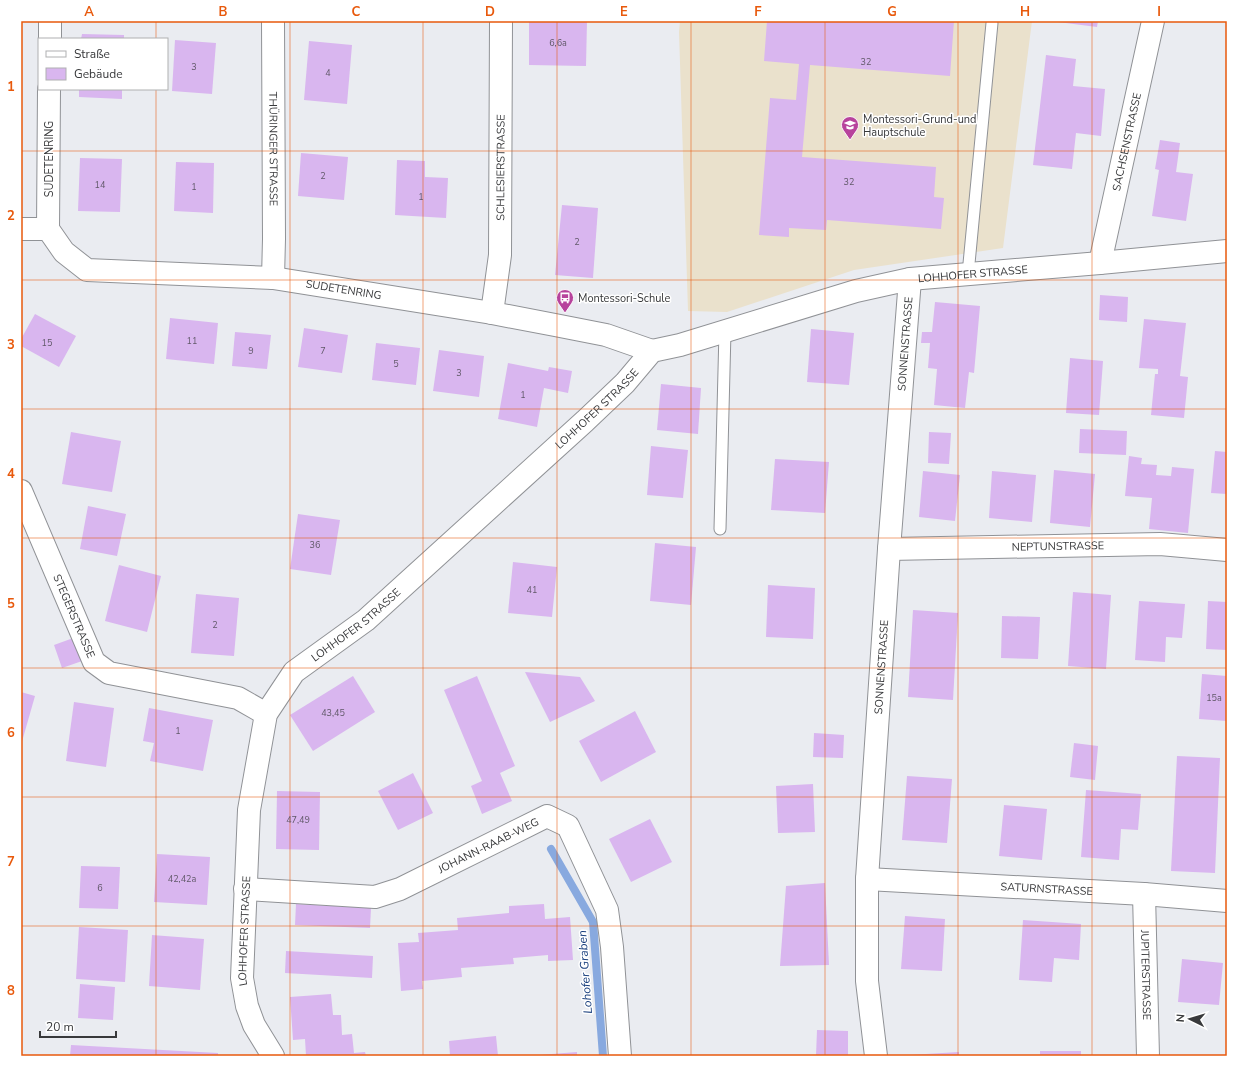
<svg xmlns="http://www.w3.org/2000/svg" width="1248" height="1077" viewBox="0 0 1248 1077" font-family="'Nunito Sans',sans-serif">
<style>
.education{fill:#eae1cc}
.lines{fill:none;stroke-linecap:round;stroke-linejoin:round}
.stream{stroke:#88a9df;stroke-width:8}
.building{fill:#d9b6ef}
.service-casing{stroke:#909296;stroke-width:13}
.minor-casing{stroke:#909296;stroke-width:24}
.service{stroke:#fff;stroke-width:11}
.minor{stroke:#fff;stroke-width:22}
.grid{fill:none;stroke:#e8590c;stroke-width:1;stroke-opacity:0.55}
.labels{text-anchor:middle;stroke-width:3;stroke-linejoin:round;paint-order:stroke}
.number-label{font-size:9px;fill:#605868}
.poi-label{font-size:11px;fill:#38393b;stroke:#fff;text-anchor:start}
.street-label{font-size:11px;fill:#38393b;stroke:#fff}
.water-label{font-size:12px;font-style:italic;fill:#173d7c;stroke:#fff}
.neatline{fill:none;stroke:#e8590c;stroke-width:1.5}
.grid-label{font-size:13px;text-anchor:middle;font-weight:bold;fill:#e8590c}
</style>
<rect width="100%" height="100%" fill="#eaecf1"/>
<polygon class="education" points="680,21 1032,21 1003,248 854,270 727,312 688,311 679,32"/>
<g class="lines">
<polyline class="stream" points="551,849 593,922 603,1056"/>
</g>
<g class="building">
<polygon points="529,21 587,21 586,66 529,65"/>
<polygon points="767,21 954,21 950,76 810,65 802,157 936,167 934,197 944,198 941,229 827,220 826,230 789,228 789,237 759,235 770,98 796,100 799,64 764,61"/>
<polygon points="1059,21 1098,21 1097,27 1058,22"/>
<polygon points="82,34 124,35 124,39 81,39"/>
<polygon points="175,40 216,43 212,94 172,91"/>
<polygon points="309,41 352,45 347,104 304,100"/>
<polygon points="1046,55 1076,59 1073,86 1105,89 1101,136 1076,133 1072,169 1033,165"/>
<polygon points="79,89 122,89 122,99 79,97"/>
<polygon points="1160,140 1180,143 1176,172 1193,174 1186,221 1152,216 1159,170 1155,169"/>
<polygon points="301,153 348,157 344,200 298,196"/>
<polygon points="80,158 122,159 120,212 78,211"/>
<polygon points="397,160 425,161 425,177 448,178 446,218 395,215"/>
<polygon points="176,162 214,163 213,213 174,211"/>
<polygon points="562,205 598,208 593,278 555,275"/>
<polygon points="1100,295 1128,297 1127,322 1099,320"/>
<polygon points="935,302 980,306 974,373 969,372 965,408 934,405 937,369 928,368 930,343 921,343 922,332 932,332"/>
<polygon points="35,314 76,336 59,367 21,346 21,339"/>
<polygon points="170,318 218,323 214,364 166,359"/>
<polygon points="1144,319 1186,323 1180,376 1188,377 1184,418 1151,415 1155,374 1158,374 1158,369 1139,368"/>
<polygon points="304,328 348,335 342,373 298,367"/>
<polygon points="811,329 854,333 849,385 807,382"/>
<polygon points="235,332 271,335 267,369 232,366"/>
<polygon points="376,343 420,348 416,385 372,380"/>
<polygon points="439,350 484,356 479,397 433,391"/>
<polygon points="1070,358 1103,361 1099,415 1066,413"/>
<polygon points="508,363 548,371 549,367 572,371 568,393 544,388 537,427 498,419"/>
<polygon points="661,384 701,388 698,434 657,430"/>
<polygon points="1080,429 1127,431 1126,455 1079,453"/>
<polygon points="71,432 121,441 112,492 62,484"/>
<polygon points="929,432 951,433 949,464 928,463"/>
<polygon points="651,446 688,450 683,498 647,495"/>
<polygon points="1215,451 1227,452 1227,494 1211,493"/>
<polygon points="1129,456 1142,458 1141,464 1157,465 1156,475 1171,476 1172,467 1194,469 1188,533 1149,529 1152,498 1125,496"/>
<polygon points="775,459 829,462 825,513 771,510"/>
<polygon points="1054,470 1095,474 1090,527 1050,523"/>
<polygon points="923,471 960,475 955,521 919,517"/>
<polygon points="992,471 1036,475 1032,522 989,518"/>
<polygon points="88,506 126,514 117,556 80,549"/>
<polygon points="298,514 340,520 331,575 290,569"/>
<polygon points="655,543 696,547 691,605 650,601"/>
<polygon points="513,562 557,567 552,617 508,613"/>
<polygon points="119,565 161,576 147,632 105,621"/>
<polygon points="768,585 815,588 813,639 766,637"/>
<polygon points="1073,592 1111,595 1106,669 1068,666"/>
<polygon points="196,594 239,598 234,656 191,653"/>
<polygon points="1139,601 1185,604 1182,638 1166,637 1165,662 1135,660"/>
<polygon points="1208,601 1227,602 1227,650 1206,649"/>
<polygon points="913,610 958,613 953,700 908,697"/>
<polygon points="1002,616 1040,617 1038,659 1001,658"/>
<polygon points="76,637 85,660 62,668 54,645"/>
<polygon points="525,672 580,677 595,701 550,722"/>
<polygon points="1202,674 1227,676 1227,721 1199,719"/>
<polygon points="353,676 375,712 313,751 290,715"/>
<polygon points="477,676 515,766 500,773 512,801 482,814 471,786 482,781 444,690"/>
<polygon points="21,692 35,696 21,745"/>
<polygon points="74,702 114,708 106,767 66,761"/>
<polygon points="149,708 213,720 203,771 150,761 154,743 143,741"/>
<polygon points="635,711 656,752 601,782 579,741"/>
<polygon points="814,733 844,735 843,758 813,757"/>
<polygon points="1074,743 1098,746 1095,780 1070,777"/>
<polygon points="1177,756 1220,758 1215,873 1171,871"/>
<polygon points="413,773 433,813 398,830 378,791"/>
<polygon points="907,776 952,779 947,843 902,840"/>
<polygon points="813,784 815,832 778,833 776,786"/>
<polygon points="1086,790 1141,794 1138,830 1121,829 1119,860 1081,857"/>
<polygon points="277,791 320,792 319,850 276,849"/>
<polygon points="1004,805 1047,809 1042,860 999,856"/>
<polygon points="650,819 672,862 631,882 609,839"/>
<polygon points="157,854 210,857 207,905 154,902"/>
<polygon points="81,866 120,867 118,909 79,908"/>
<polygon points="825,883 829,965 780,966 786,886"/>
<polygon points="296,904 371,908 370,928 295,925"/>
<polygon points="544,904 545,919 570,917 573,960 548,961 548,955 513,958 514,964 461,968 462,977 422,981 423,989 401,991 398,943 419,942 418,933 458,930 457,918 509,913 509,906"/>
<polygon points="905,916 945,919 942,971 901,969"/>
<polygon points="1023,920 1081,924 1079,960 1054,958 1052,982 1019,980"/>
<polygon points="79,927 128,930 125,982 76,979"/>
<polygon points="152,935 204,939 200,990 149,986"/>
<polygon points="286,951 373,956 372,978 285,973"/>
<polygon points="1182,959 1223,963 1219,1005 1178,1002"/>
<polygon points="80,984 115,987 113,1020 78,1018"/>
<polygon points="331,994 333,1015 341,1015 342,1035 352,1034 354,1053 365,1052 366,1056 306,1056 305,1039 293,1040 290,997"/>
<polygon points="817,1030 848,1031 848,1056 816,1056"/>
<polygon points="496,1036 498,1056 450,1056 449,1041"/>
<polygon points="71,1045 218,1053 218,1056 70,1056"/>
<rect x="1040" y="1051" width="41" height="5"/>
<polygon points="577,1052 577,1056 539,1056 539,1055"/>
<polygon points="959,1052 959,1056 909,1056 909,1055"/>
</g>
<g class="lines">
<defs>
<g id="service">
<polyline points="968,274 992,23"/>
<polyline points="720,529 725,331"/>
</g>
<g id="minor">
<path id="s1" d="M273,21L274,239L273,278"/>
<polyline points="50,39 50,21"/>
<path id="s2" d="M49,89L48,229L64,252L87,270L273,278L492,313L555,325L606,335L652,351"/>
<polyline points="21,229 48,229"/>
<path id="s3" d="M1100,263L1153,21"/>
<path id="s4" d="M492,313L500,255L501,21"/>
<path id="s5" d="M21,491L94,662L109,673L238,698L266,714"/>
<path id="s6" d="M889,549L1160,544L1227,550"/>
<path id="s7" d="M867,879L1144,894L1227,901"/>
<path id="s8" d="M245,889L375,897L400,889L547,816L568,826L607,910L612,947L620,1056"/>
<path id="s9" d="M1144,894L1148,1056"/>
<path id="s10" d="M273,1056L254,1025L247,1006L242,978L249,810L266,714L294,672L366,620L585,421L625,383L652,351L680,345L856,291L910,279L1100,263L1227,251"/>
<path id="s11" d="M876,1056L867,981V879L889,549L910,279"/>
</g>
</defs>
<use href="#service" class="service-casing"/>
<use href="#minor" class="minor-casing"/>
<use href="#service" class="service"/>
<use href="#minor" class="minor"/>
</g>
<path class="grid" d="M156,21V39M290,21V1056M423,21V1056M557,21V1056M691,21V1056M825,21V1056M958,21V1056M1092,21V1056M156,89V1056M21,151H1227M21,280H1227M21,409H1227M21,538H1227M21,668H1227M21,797H1227M21,926H1227"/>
<defs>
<symbol id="school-pin" viewBox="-11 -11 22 30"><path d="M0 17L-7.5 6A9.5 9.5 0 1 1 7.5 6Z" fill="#b7439c" stroke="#fff"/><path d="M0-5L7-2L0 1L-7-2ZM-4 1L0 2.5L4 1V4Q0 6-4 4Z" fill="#fff"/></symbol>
<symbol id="bus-pin" viewBox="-11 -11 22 30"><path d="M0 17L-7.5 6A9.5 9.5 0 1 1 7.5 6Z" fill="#b7439c" stroke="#fff"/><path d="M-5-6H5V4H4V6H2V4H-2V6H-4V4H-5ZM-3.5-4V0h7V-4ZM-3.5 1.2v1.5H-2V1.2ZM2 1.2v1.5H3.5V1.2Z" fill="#fff"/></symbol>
</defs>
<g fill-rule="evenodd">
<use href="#school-pin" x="840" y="115" width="20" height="27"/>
<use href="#bus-pin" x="555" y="288" width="20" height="27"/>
</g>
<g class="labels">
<g class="number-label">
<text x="558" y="46">6,6a</text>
<text x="866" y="65">32</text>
<text x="194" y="70">3</text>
<text x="328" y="76">4</text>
<text x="323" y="179">2</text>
<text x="849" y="185">32</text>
<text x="100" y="188">14</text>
<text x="194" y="190">1</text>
<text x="421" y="200">1</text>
<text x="577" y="245">2</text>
<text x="192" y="344">11</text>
<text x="47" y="346">15</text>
<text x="251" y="354">9</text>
<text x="323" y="354">7</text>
<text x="396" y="367">5</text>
<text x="459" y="376">3</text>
<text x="523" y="398">1</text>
<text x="315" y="548">36</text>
<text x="532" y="593">41</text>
<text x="215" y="628">2</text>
<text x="1214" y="701">15a</text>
<text x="333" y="716">43,45</text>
<text x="178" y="734">1</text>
<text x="298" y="823">47,49</text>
<text x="182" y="882">42,42a</text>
<text x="100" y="891">6</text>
</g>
<g class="poi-label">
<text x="863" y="123">Montessori-Grund-und<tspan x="863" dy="13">Hauptschule</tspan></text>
<text x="578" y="302">Montessori-Schule</text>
</g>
<g class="street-label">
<text dy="4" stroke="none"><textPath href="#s3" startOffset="124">SACHSENSTRASSE</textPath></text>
<text dy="4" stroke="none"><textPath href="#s1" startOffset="128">THÜRINGER STRASSE</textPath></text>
<text transform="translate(49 159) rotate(-90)" y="4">SUDETENRING</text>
<text dy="4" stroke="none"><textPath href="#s4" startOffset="146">SCHLESIERSTRASSE</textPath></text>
<text dy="4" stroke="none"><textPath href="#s10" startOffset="1214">LOHHOFER STRASSE</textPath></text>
<text dy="4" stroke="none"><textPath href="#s2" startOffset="455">SUDETENRING</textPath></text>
<text dy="4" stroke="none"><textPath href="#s11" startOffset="714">SONNENSTRASSE</textPath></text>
<text dy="4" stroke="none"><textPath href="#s10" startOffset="803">LOHHOFER STRASSE</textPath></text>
<text dy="4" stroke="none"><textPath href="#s6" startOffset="169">NEPTUNSTRASSE</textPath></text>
<text dy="4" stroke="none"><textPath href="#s5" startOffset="136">STEGERSTRASSE</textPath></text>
<text dy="4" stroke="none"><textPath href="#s10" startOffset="479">LOHHOFER STRASSE</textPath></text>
<text dy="4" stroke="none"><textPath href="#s11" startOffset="390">SONNENSTRASSE</textPath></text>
<text dy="4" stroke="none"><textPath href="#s8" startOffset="255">JOHANN-RAAB-WEG</textPath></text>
<text dy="4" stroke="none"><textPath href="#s7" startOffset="180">SATURNSTRASSE</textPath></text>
<text dy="4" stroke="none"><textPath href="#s10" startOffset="132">LOHHOFER STRASSE</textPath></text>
<text dy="4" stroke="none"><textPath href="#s9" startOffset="81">JUPITERSTRASSE</textPath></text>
</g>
<g class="water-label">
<text transform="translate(585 972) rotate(-94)" y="4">Lohofer Graben</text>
</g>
</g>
<rect width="1248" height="1077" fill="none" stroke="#ffffff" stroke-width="44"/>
<rect x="38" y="38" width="130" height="52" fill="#ffffff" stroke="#afb0b1"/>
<rect x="46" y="51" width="20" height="6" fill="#ffffff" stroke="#afb0b1"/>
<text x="74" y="58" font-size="12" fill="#38393b">Straße</text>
<rect x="46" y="68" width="20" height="12" fill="#d9b6ef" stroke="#afb0b1"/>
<text x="74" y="78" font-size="12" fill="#38393b">Gebäude</text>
<g transform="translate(1190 1019) rotate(275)" stroke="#ffffff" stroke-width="3" paint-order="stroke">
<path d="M0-3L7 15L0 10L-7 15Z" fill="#38393b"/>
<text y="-6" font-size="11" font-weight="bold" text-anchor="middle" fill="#38393b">N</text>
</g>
<path d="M40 1031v6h76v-6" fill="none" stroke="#38393b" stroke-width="2"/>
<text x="46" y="1031" font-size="12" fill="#38393b" stroke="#ffffff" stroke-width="3" paint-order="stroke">20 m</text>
<rect x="22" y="22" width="1204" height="1033" class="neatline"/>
<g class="grid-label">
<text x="89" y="16">A</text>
<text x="223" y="16">B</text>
<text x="356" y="16">C</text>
<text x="490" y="16">D</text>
<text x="624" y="16">E</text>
<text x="758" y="16">F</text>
<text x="892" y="16">G</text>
<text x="1025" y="16">H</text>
<text x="1159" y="16">I</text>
<text x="11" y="91">1</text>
<text x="11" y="220">2</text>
<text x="11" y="349">3</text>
<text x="11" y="478">4</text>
<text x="11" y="608">5</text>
<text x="11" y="737">6</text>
<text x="11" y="866">7</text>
<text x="11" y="995">8</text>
</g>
</svg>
